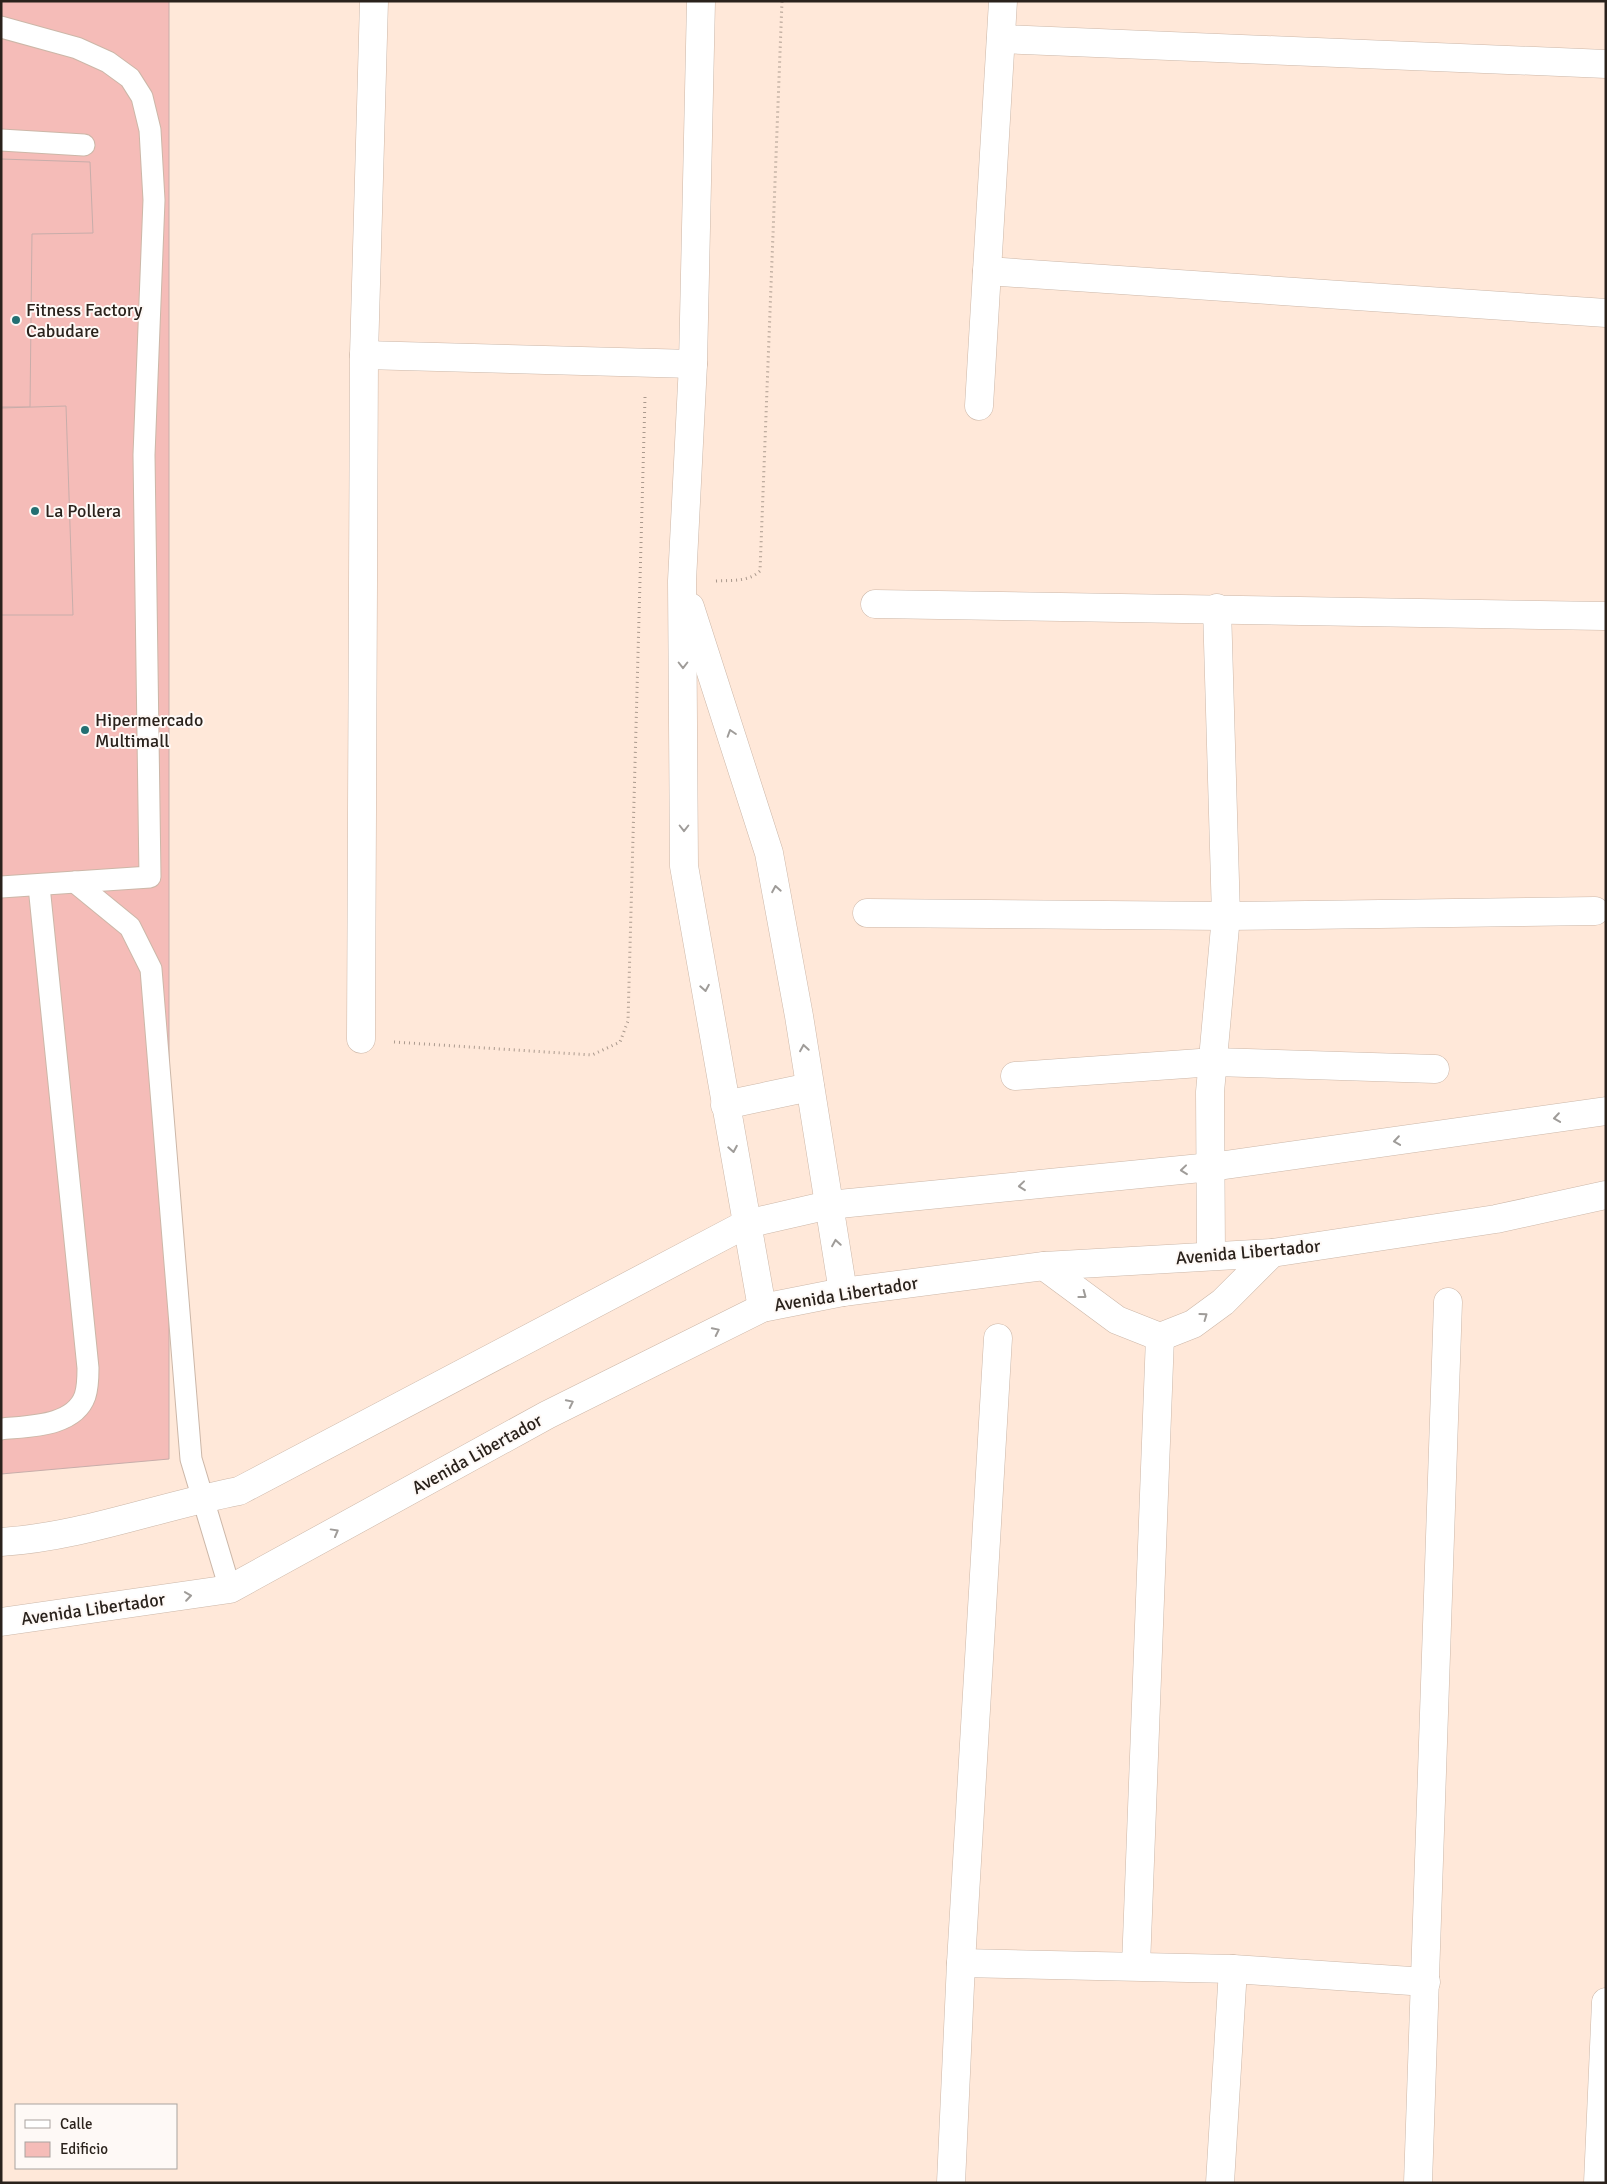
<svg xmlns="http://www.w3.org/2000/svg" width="1607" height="2184" viewBox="0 0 1607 2184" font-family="Signika,sans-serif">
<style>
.building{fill:#f5bcb8;stroke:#c8adaa}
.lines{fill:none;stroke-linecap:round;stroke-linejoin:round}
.lane-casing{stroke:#ccb7a8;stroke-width:23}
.street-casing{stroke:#ccb7a8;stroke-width:29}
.path{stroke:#aa998d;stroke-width:3;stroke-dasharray:1 4;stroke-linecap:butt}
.lane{stroke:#fff;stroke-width:21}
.street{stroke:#fff;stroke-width:28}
.oneway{stroke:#9f9c99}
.poi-dot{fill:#246f72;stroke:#fef9f6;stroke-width:2}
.labels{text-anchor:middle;stroke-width:4;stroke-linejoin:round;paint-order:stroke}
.poi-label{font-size:18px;fill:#2a221c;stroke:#fef9f6;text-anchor:start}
.street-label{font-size:18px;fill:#2a221c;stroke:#fef9f6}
</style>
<rect width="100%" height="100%" fill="#ffe8d9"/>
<g class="building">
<polygon points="1,1 169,1 169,1459 1,1474"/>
<polygon points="1,159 90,162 93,233 32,234 30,407 1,407"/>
<polygon points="66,406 73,615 1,615 1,408"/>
</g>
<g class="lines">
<defs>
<g id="lane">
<polyline points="1,27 77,48 108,62 130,78 142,97 150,130 154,200 144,455 150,877 1,887"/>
<polyline points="1,140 84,145"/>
<polyline points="75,882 130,927 151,969 191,1459 230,1589"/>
<path d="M1,1429C28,1426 74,1427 85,1396C88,1387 88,1377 88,1368L39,886"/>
</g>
<g id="street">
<polyline points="701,1 693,364 682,581 684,866 762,1308"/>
<polyline points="1001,39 1606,64"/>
<polyline points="987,271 1606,313"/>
<polyline points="364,355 693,364"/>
<polyline points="979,406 1003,1"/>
<polyline points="875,604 1604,616"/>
<polyline points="690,607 769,853 799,1016 843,1292"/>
<polyline points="867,913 1226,916 1595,911"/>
<polyline points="361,1039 364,355 374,1"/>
<polyline points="1015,1076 1214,1062 1435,1069"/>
<polyline points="725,1105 810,1087"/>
<polyline points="1211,1256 1210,1092 1226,916 1217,608"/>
<polyline points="1044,1266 1117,1320 1160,1337 1193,1324 1223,1302 1272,1253"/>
<path d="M1,1542C82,1537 160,1506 239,1491L746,1224L829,1205L1211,1167L1606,1111"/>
<polyline points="1,1622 230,1589 547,1415 762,1308 843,1292 1044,1266 1272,1253 1496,1219 1606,1195"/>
<polyline points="961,1963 1233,1969 1426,1982"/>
<polyline points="1136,1966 1160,1337"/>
<polyline points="951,2183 961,1963 998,1338"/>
<polyline points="1220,2183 1233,1969"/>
<polyline points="1418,2183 1448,1302"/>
<polyline points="1598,2183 1606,2002"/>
</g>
</defs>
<use href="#lane" class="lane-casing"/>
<use href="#street" class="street-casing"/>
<g class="path">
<path d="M716,581C733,580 748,582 760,571L782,1"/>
<polyline points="394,1042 592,1055 620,1042 628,1021 645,397"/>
</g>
<use href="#lane" class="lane"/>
<use href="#street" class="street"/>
</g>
<defs><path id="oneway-chevron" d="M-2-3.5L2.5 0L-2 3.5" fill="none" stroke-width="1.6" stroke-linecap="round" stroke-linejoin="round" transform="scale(1.25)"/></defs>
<g class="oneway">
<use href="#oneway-chevron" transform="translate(683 665) rotate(90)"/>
<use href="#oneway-chevron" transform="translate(731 733) rotate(-108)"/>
<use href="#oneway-chevron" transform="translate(684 828) rotate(90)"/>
<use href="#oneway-chevron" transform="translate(776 889) rotate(-100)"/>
<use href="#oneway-chevron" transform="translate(705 988) rotate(80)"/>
<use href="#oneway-chevron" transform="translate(804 1048) rotate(-99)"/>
<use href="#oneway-chevron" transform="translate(1557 1118) rotate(172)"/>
<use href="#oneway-chevron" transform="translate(1397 1141) rotate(172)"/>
<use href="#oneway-chevron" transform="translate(733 1149) rotate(80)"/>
<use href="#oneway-chevron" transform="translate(1184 1170) rotate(174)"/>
<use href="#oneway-chevron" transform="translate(1022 1186) rotate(174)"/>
<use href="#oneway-chevron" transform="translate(836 1243) rotate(-99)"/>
<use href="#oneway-chevron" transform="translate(1083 1295) rotate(37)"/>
<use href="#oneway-chevron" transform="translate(1204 1316) rotate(-36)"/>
<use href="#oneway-chevron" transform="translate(716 1331) rotate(-26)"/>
<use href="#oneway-chevron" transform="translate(570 1403) rotate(-26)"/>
<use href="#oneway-chevron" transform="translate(335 1532) rotate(-29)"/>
<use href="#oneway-chevron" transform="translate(188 1596) rotate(-8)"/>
</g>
<g class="poi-dot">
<circle cx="16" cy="320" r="5"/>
<circle cx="35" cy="511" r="5"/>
<circle cx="85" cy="730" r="5"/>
</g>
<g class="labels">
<g class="poi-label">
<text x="26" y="316">Fitness Factory<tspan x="26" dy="21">Cabudare</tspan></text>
<text x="45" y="517">La Pollera</text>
<text x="95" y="726">Hipermercado<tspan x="95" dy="21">Multimall</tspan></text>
</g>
<g class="street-label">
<text transform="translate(1248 1252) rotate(-5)" y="6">Avenida Libertador</text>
<text transform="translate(846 1294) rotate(-9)" y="6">Avenida Libertador</text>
<text transform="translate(477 1454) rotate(-29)" y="6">Avenida Libertador</text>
<text transform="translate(93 1609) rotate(-8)" y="6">Avenida Libertador</text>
</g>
</g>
<rect width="1607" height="2184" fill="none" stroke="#2a221c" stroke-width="5"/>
<rect x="15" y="2104" width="162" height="65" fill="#fef9f6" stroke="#a9a39f"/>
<rect x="25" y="2120" width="25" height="8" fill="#ffffff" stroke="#a9a39f"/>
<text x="60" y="2129" font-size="15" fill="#2a221c">Calle</text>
<rect x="25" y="2142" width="25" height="15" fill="#f5bcb8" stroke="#a9a39f"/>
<text x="60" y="2154" font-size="15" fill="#2a221c">Edificio</text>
</svg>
